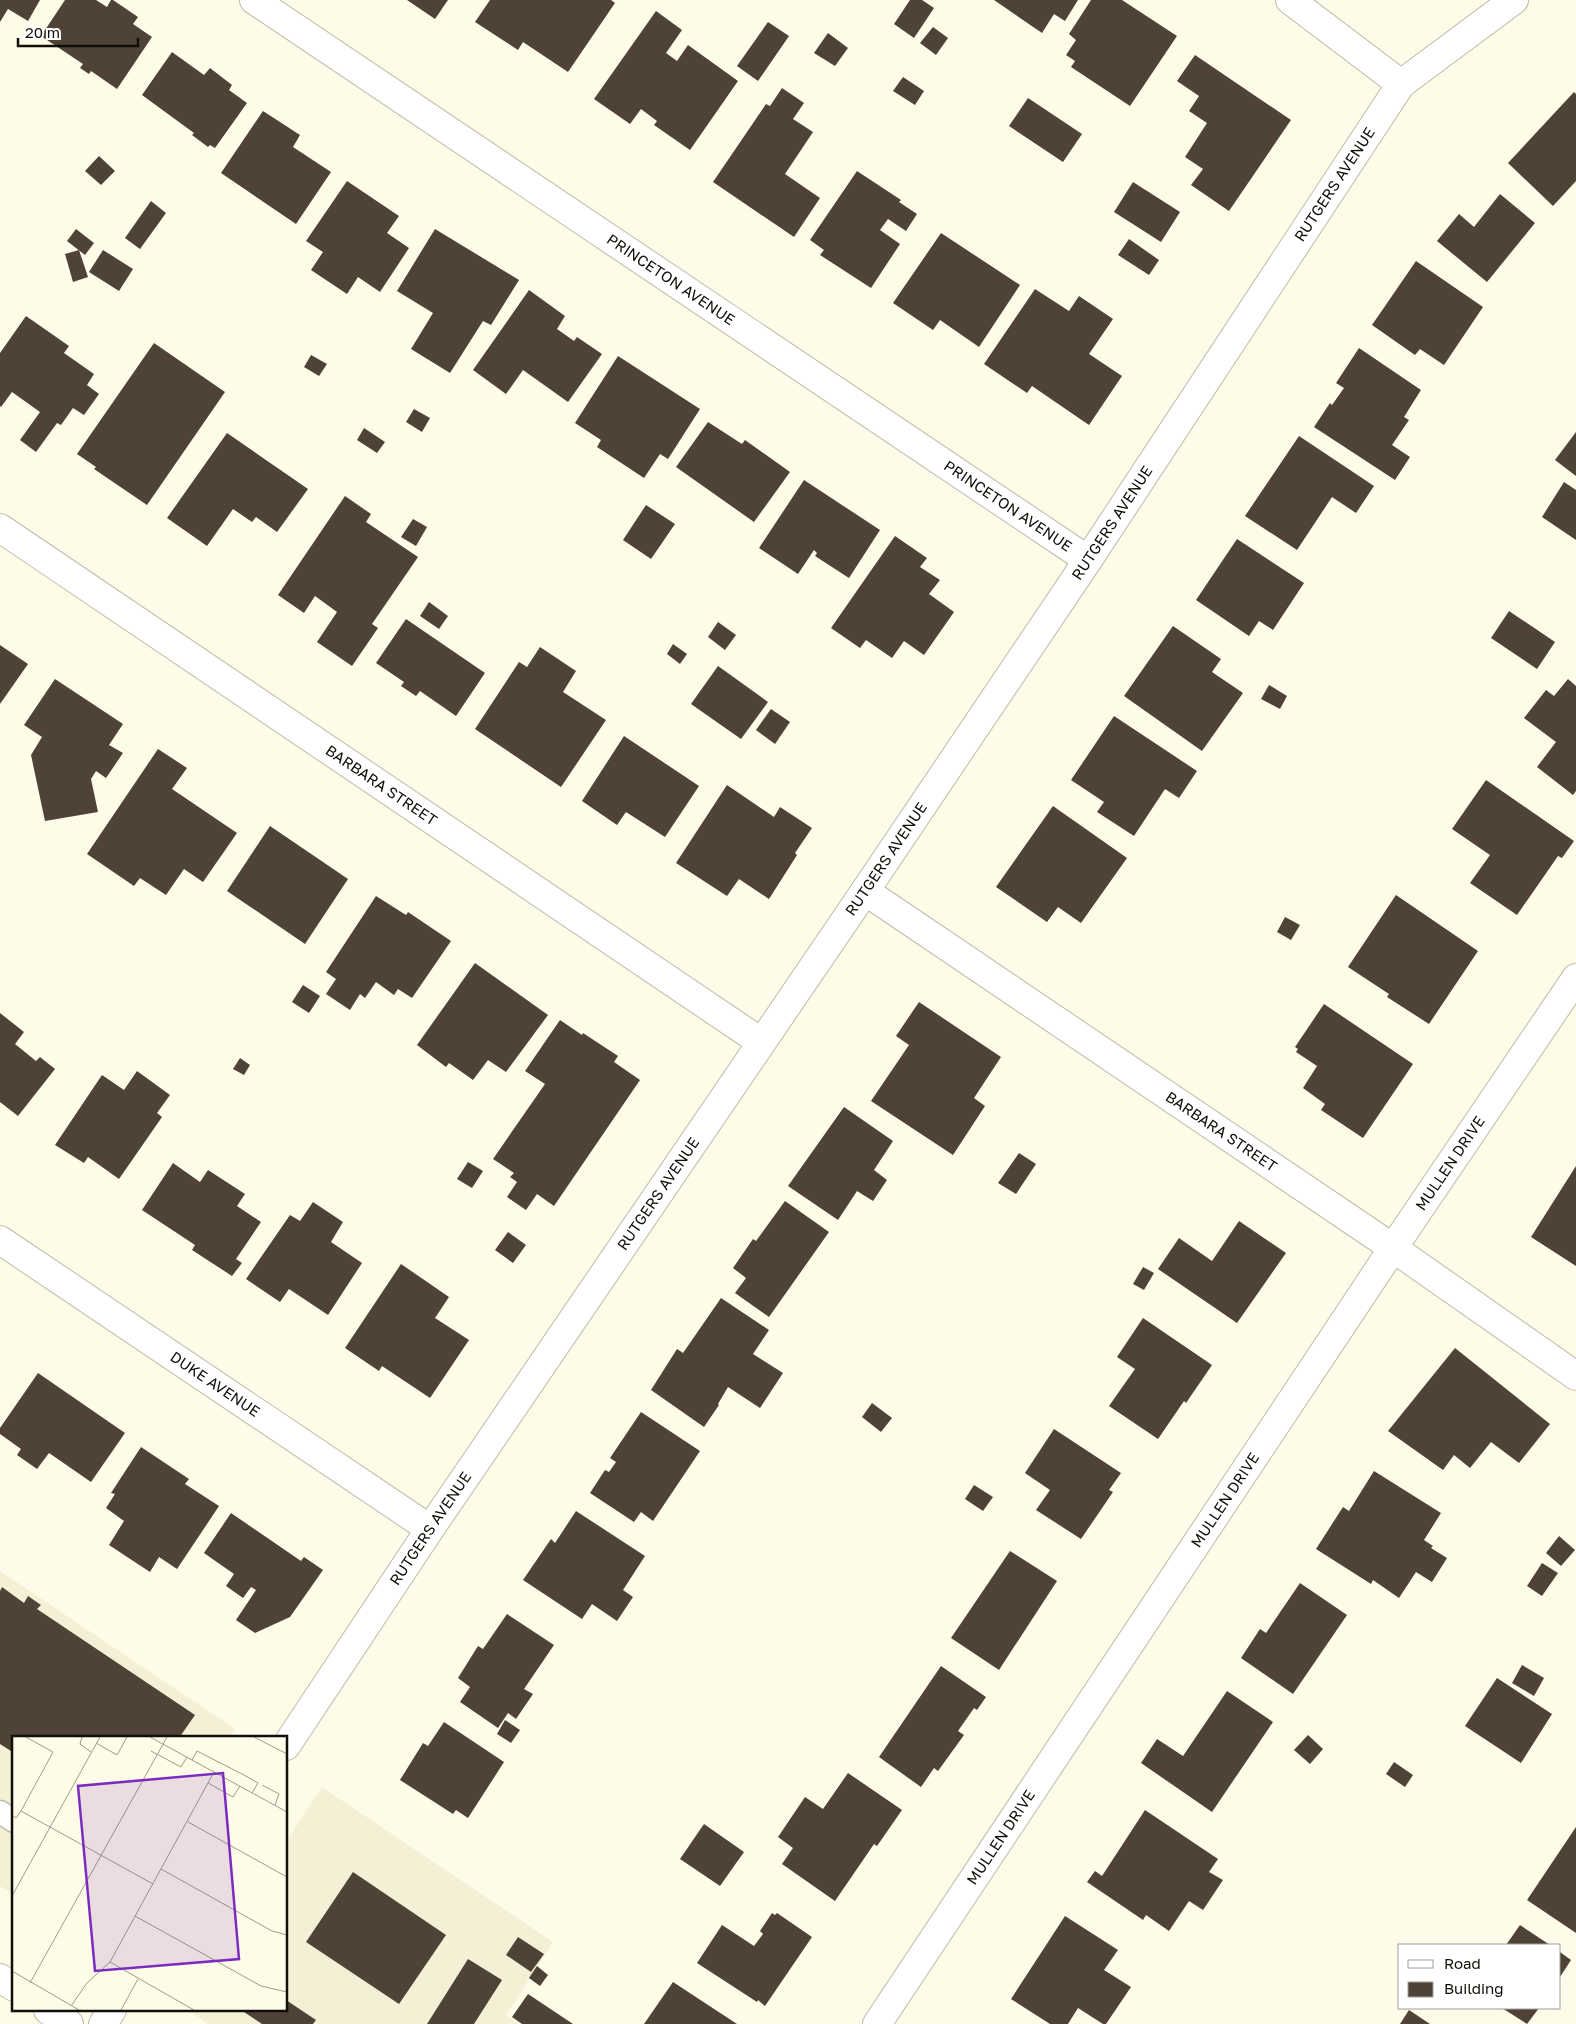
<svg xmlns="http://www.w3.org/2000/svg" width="1576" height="2024" viewBox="0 0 1576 2024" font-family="'Golos Text',sans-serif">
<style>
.built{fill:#f4f0d6}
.building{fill:#4f4337}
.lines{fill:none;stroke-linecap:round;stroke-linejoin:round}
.lane-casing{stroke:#bebba9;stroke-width:25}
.street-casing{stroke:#bebba9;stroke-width:30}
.secondary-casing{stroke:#bebba9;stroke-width:30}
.lane{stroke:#fff;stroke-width:22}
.street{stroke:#fff;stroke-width:28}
.secondary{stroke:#fff;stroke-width:28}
.labels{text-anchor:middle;stroke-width:5;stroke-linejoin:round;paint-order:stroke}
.street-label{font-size:15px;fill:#0f0e08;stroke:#fff}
.inset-road{fill:none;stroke:#9e9c8e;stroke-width:1}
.view{fill:#7b2cbf;fill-opacity:0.15;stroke:#7b2cbf;stroke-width:2.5}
.inset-edge{fill:none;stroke:#0f0e08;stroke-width:2.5}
</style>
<rect width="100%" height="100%" fill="#fefbe8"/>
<g class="built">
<polygon points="0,1571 235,1729 229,1738 14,1738 14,1896 0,1886"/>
<polygon points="322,1787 553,1942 506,2015 518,2024 208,2024 188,2010 286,2010 286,1842"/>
</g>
<g class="building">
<polygon points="0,0 40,0 28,21 8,9 0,22"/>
<polygon points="65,0 96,0 107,7 111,0 113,0 138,17 133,24 152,37 117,89 91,71 89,74 80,68 83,64 41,36"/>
<polygon points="407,0 448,0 435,19"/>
<polygon points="490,0 611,0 615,3 568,72 523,42 518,50 475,22"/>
<polygon points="910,0 922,0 934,8 914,38 894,24"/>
<polygon points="994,0 1078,0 1065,21 1054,14 1042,33"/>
<polygon points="1091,0 1122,0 1177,36 1130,106 1071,67 1075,61 1066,55 1076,40 1069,34"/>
<polygon points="656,11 682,30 666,53 677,61 688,45 738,81 690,150 654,125 657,121 641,109 630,124 594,99"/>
<polygon points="768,22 789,36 758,81 737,66"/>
<polygon points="933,27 948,38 936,55 920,43"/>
<polygon points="828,33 848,48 835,66 814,53"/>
<polygon points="172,52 204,75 210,68 232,85 229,90 247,103 215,148 210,145 208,147 192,135 194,133 142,95"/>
<polygon points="1195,55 1291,120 1229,211 1191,185 1203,169 1185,157 1207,123 1189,111 1199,96 1177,81"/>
<polygon points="903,77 924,91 915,105 893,91"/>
<polygon points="782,88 804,103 793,119 813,132 785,174 820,198 794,237 713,182 766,104 770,106"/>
<polygon points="1574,92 1576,94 1576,181 1553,206 1508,163"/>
<polygon points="1028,98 1082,134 1063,162 1009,126"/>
<polygon points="263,111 300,135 293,147 331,172 296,224 221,173"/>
<polygon points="99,156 115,171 101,185 85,171"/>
<polygon points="857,171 901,200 899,202 917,214 906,231 888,219 880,230 900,244 871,288 820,255 824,250 810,240"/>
<polygon points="347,181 399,216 387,233 409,248 380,292 358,277 347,294 311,270 323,252 306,241"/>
<polygon points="1133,182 1180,212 1161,242 1114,212"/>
<polygon points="1500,194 1535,223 1487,282 1437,241 1459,214 1474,227"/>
<polygon points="151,201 166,213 140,249 125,238"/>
<polygon points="76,229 94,243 85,255 67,241"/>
<polygon points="435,229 519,280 491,325 483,321 450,373 411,349 433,313 397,291"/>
<polygon points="941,233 1020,285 979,347 940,320 933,330 893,303"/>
<polygon points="1129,239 1159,260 1149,275 1118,255"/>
<polygon points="79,250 88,277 73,282 65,254"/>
<polygon points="103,250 133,269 119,291 89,272"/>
<polygon points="1416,261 1483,307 1444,365 1420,349 1415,355 1372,325"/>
<polygon points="1035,289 1069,311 1079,296 1113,319 1089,354 1122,376 1089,425 1032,386 1027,393 984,364"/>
<polygon points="529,290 565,316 557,329 574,341 577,337 602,354 568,402 523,370 506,394 473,370"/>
<polygon points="26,316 69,346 64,353 94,374 87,385 99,394 84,415 73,408 61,425 57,423 36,452 20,440 40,412 12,392 1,407 0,406 0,353"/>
<polygon points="154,343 225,392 147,505 94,469 96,467 77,454"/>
<polygon points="1359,348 1421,390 1404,417 1409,420 1392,445 1410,457 1395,480 1314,427 1330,403 1332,405 1344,388 1336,383"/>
<polygon points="311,355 327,364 319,376 304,367"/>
<polygon points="618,356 700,409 668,459 660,454 644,478 597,447 601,440 575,423"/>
<polygon points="414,409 430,418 422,432 406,422"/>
<polygon points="708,422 742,444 745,440 790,472 754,522 676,467"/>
<polygon points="364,428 385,442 377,453 357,440"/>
<polygon points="1576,432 1576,476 1555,460"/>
<polygon points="227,433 308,489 277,532 256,517 252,522 233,509 207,546 167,518"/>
<polygon points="1299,436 1374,486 1356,513 1332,497 1297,550 1245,516"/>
<polygon points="804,480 880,530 849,578 815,556 817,553 814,550 798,574 759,548"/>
<polygon points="1564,482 1576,490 1576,540 1542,517"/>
<polygon points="345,496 371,514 366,522 418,557 372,624 378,628 352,666 317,642 337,612 315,596 304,613 278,595"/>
<polygon points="646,505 675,524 651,559 623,540"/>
<polygon points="413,519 427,527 416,546 401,537"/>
<polygon points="895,536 927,558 920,567 940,580 929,594 954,612 924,655 904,641 892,658 866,640 860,648 831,628"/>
<polygon points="1237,539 1304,583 1273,630 1259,621 1249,636 1196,600"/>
<polygon points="429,602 448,616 439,629 420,616"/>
<polygon points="1509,611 1555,642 1537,669 1491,638"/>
<polygon points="406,619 485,673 456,716 420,691 416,696 401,686 404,682 376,663"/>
<polygon points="718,622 736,635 725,650 708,637"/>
<polygon points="1173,626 1221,659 1212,672 1243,693 1202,751 1124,696"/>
<polygon points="673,644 687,654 680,664 667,654"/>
<polygon points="0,645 28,664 0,704"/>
<polygon points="540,647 576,671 563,692 606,720 561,787 475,729 519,662 527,667"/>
<polygon points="718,666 768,702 741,739 691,704"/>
<polygon points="55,679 123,724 109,745 123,753 106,778 96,771 91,779 98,812 45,821 31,755 42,737 24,725"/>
<polygon points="1568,679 1576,686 1576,791 1573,795 1537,767 1556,742 1524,718 1546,690 1554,696"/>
<polygon points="1269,685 1287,696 1280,709 1261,699"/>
<polygon points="771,709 790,722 775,744 756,730"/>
<polygon points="1114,716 1197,771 1179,798 1165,789 1134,836 1097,812 1104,802 1071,780"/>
<polygon points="624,736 699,786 665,837 626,812 617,825 582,801"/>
<polygon points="158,749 187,768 172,789 237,833 203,882 184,869 166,895 140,878 134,886 87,854"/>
<polygon points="1486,780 1574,841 1562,858 1558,856 1517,915 1470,883 1490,855 1452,829"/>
<polygon points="727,785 774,817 780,807 812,828 795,853 797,855 769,899 739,879 727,896 676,863"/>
<polygon points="1053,806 1127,858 1081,923 1058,907 1047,922 996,887"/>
<polygon points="270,826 348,879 305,944 227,891"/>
<polygon points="1396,895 1478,951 1429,1024 1387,997 1389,994 1348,967"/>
<polygon points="376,896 406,915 408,912 451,941 412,998 398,989 394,995 376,982 365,998 360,994 350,1010 326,994 336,979 326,972"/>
<polygon points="1285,917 1300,925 1291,940 1277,932"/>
<polygon points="475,963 548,1015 506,1072 488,1060 473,1080 449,1063 446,1067 417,1045"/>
<polygon points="303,985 320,996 309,1013 292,1002"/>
<polygon points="919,1002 1001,1057 974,1098 985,1106 953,1155 871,1101 909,1045 896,1036"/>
<polygon points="1324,1004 1413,1064 1363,1138 1321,1110 1325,1104 1303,1088 1317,1066 1296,1052 1298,1049 1295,1047"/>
<polygon points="0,1013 24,1032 15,1044 36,1061 40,1057 55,1069 18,1116 0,1102"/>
<polygon points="560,1020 582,1035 583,1033 618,1056 614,1062 640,1080 554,1206 537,1194 526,1210 507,1197 517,1182 510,1177 514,1173 493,1159 545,1084 525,1071"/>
<polygon points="240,1058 250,1065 244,1075 233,1069"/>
<polygon points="137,1071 170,1095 157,1113 162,1117 119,1179 88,1157 84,1163 55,1145 102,1075 124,1090"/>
<polygon points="844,1107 893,1141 874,1170 887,1180 873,1201 857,1191 838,1220 788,1186"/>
<polygon points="1019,1153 1036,1164 1016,1194 998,1183"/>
<polygon points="468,1162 483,1171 472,1188 457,1179"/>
<polygon points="173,1163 200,1182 208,1170 245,1194 237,1206 261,1222 236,1259 242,1263 232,1276 192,1250 195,1245 142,1210"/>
<polygon points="1576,1166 1576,1266 1531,1237"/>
<polygon points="785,1201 829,1232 769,1317 735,1293 746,1278 733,1268 753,1239 756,1241"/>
<polygon points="313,1202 343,1222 331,1242 362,1263 328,1315 289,1289 280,1302 246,1279 290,1215 300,1221"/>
<polygon points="1239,1221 1286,1253 1237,1323 1158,1269 1179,1238 1212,1261"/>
<polygon points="508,1232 526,1245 513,1263 495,1250"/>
<polygon points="401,1264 449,1297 435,1318 469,1340 430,1398 382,1366 379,1371 345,1348"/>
<polygon points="1143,1267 1154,1273 1144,1290 1133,1284"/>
<polygon points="721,1298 769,1330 753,1354 783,1373 760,1408 728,1387 718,1404 719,1405 704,1427 651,1390 677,1349 683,1353"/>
<polygon points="1143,1318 1212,1365 1186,1403 1184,1401 1158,1439 1109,1406 1135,1369 1117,1357"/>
<polygon points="1455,1348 1550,1424 1519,1463 1491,1442 1470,1468 1454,1455 1443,1470 1388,1431"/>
<polygon points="38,1373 125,1433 91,1482 49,1453 37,1469 17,1455 21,1449 0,1434 0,1428"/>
<polygon points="872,1403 892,1418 881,1432 862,1417"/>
<polygon points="641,1412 700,1451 653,1521 641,1512 634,1522 590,1493 605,1470 609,1472 616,1462 610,1458"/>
<polygon points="1054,1429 1121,1473 1109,1490 1113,1492 1081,1539 1036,1510 1050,1490 1025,1473"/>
<polygon points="141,1447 189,1479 185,1484 219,1506 177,1569 159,1557 150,1572 109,1545 124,1521 106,1508 115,1494 111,1493"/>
<polygon points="1374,1471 1441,1513 1424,1540 1433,1546 1431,1548 1447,1558 1432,1582 1416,1572 1399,1598 1373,1580 1371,1584 1316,1549 1343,1507 1349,1511"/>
<polygon points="974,1485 993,1497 983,1511 965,1499"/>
<polygon points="576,1511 645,1556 623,1590 633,1597 617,1621 592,1604 582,1619 523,1580 551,1539 555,1543"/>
<polygon points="231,1513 301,1561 304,1557 323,1570 290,1617 255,1633 236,1620 256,1590 251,1587 243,1598 226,1586 234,1574 204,1553"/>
<polygon points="1559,1536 1575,1550 1561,1566 1546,1553"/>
<polygon points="1010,1551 1057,1581 999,1670 951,1638"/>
<polygon points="1542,1563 1558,1573 1542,1596 1527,1586"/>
<polygon points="1300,1583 1347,1615 1293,1694 1241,1658 1260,1629 1266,1633"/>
<polygon points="2,1587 24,1603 28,1596 41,1605 37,1609 195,1715 179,1738 14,1738 14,1753 0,1744 0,1591"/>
<polygon points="507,1614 554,1645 524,1689 533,1694 516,1719 508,1713 498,1728 460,1702 470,1687 458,1678 478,1646 483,1649"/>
<polygon points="1522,1665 1544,1678 1534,1696 1512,1683"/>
<polygon points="941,1666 986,1697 977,1710 974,1708 958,1731 964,1735 938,1771 934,1768 921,1787 879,1757"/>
<polygon points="1497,1678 1552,1714 1521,1763 1465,1726"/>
<polygon points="1227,1691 1273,1722 1212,1812 1141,1763 1157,1739 1183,1756"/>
<polygon points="505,1720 520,1730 511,1743 497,1734"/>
<polygon points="444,1722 504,1762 468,1818 456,1810 453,1814 400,1780 423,1743 428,1746"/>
<polygon points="1308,1735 1323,1749 1310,1764 1294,1750"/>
<polygon points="1394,1762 1413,1775 1405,1787 1386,1774"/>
<polygon points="848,1773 902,1810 877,1846 874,1844 835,1901 782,1864 793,1848 778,1837 805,1797 823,1809"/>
<polygon points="1145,1810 1218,1859 1209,1872 1223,1880 1203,1910 1189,1901 1169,1931 1146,1915 1143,1920 1087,1882 1095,1871 1102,1876"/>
<polygon points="704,1824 744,1852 720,1886 680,1859"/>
<polygon points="1576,1827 1576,1933 1527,1900"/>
<polygon points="353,1872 446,1935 399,2004 306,1942"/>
<polygon points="772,1913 775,1915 777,1913 812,1937 765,2006 758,2000 757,2002 697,1963 722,1925 754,1946 763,1934 760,1931"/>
<polygon points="1065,1916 1118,1950 1104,1970 1131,1987 1106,2024 1103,2024 1078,2008 1068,2024 1050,2024 1011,1999"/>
<polygon points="1520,1925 1550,1945 1506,1945"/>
<polygon points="518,1937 544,1954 531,1972 506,1955"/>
<polygon points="1560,1952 1571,1960 1560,1977"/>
<polygon points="468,1959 502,1980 474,2024 427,2024"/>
<polygon points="537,1966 548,1975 540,1986 529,1978"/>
<polygon points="673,1982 737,2024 644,2024"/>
<polygon points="528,1994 573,2024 522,2024 512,2017"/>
<polygon points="286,2000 316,2020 313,2024 262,2024 241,2010 286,2010"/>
<polygon points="1502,2008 1539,2008 1527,2024"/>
<polygon points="1409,2010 1430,2024 1400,2024"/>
</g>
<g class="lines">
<defs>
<polyline id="lane" points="0,1812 14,1821"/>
<g id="street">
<path id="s1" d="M254,0L1088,560"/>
<polyline points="1290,0 1401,84"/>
<path id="s2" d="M0,528L761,1042"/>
<path id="s3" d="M865,891L1393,1248L1576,1376"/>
<path id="s4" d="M0,1240L430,1529"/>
<path id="s5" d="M286,1746L430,1529L865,891L1088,560L1401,84L1514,0"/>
<polyline points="103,2024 112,2010"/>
<path id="s6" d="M877,2024L1393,1248L1576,978"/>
</g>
<g id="secondary">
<polyline points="0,1978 14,1987"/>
<polyline points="48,2010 69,2024"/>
</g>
</defs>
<use href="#lane" class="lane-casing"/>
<use href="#street" class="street-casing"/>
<use href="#secondary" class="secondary-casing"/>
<use href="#lane" class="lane"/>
<use href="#street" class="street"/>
<use href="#secondary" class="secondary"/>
</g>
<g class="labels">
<g class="street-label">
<text dy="5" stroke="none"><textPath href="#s5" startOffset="1881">RUTGERS AVENUE</textPath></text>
<text dy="5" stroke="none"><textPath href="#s1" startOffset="502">PRINCETON AVENUE</textPath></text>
<text dy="5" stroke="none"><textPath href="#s1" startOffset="908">PRINCETON AVENUE</textPath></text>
<text dy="5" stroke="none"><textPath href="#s5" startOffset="1476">RUTGERS AVENUE</textPath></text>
<text dy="5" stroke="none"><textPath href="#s2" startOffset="460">BARBARA STREET</textPath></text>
<text dy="5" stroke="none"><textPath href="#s5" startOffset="1071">RUTGERS AVENUE</textPath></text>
<text dy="5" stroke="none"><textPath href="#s3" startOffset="430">BARBARA STREET</textPath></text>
<text dy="5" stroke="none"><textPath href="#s6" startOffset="1034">MULLEN DRIVE</textPath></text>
<text dy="5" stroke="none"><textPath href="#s5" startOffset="666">RUTGERS AVENUE</textPath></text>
<text dy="5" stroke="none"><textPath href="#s4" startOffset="259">DUKE AVENUE</textPath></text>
<text dy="5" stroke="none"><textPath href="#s6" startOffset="629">MULLEN DRIVE</textPath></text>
<text dy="5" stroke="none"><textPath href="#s5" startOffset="261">RUTGERS AVENUE</textPath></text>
<text dy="5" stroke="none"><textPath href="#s6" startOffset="224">MULLEN DRIVE</textPath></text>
</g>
</g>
<g transform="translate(12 1736)">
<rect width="275" height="275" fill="#fefbe8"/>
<path class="inset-road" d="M70,1L68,8L79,16M138,1L275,76M242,1L275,18M84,7L105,19L115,1M139,15L169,31L175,21M180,24L185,15L232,39L246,47L240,57M196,47L221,61L228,50M250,49L267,58L263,69M9,75L141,148M0,79L4,82L9,75L41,16L14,1M176,86L275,141M149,133L260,195L275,199M0,160L88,1M123,180L249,250L275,256M98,226L182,274M0,235L67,274M18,247L155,1M59,270L75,247L98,226L202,36M109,274L126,243"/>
<path class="view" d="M211,37L227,223L83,235L66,50Z"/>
<rect width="275" height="275" class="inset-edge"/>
</g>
<rect x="1398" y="1944" width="162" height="65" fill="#ffffff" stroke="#9f9f9c"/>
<rect x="1408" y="1960" width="25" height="8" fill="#ffffff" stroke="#9f9f9c"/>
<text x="1444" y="1969" font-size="15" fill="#0f0e08">Road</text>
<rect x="1408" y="1982" width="25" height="15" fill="#4f4337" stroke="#9f9f9c"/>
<text x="1444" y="1994" font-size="15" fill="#0f0e08">Building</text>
<path d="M18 38v8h120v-8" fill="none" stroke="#0f0e08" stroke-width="2.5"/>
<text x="25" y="38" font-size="15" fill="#0f0e08" stroke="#ffffff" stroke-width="4" paint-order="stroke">20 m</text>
</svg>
